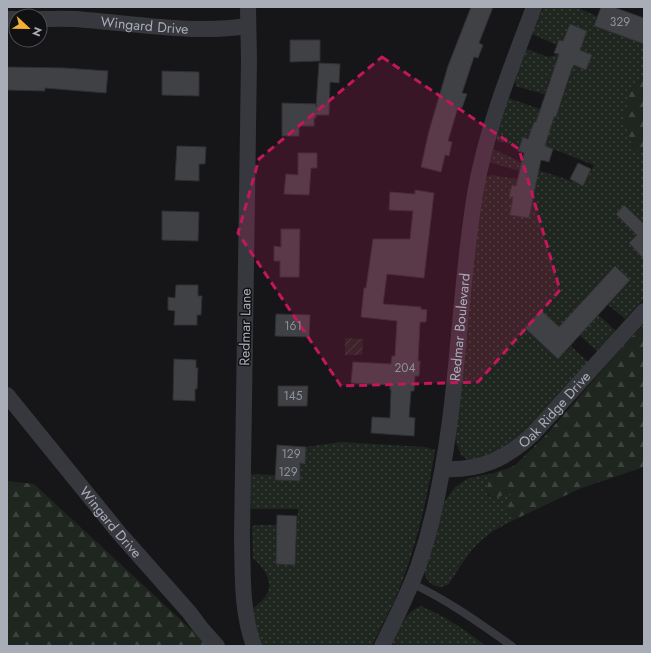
<svg xmlns="http://www.w3.org/2000/svg" width="651" height="653" viewBox="0 0 651 653" font-family="Jost,sans-serif">
<style>
.grass{fill:url(#grass-dots)}
.forest{fill:url(#forest-firs)}
.garden{fill:url(#garden-furrows)}
.building{fill:#404145;stroke:#303034}
.lines{fill:none;stroke-linecap:round;stroke-linejoin:round}
.service{stroke:#37383d;stroke-width:8}
.minor{stroke:#37383d;stroke-width:16}
.marked{fill:#c2185b;fill-opacity:0.2;stroke:#c2185b;stroke-width:3;stroke-dasharray:8 5;stroke-linejoin:round}
.labels{text-anchor:middle;stroke-width:3;stroke-linejoin:round;paint-order:stroke}
.number-label{font-size:12px;fill:#8e929b}
.street-label{font-size:14px;fill:#a8adb8;stroke:#111113}
</style>
<defs>
<pattern id="grass-dots" width="8" height="8" patternUnits="userSpaceOnUse"><rect width="8" height="8" fill="#1e261f"/><path d="M2 2h.1M6 6h.1" fill="none" stroke="#3c433d" stroke-width="1.8" stroke-linecap="round"/></pattern>
<pattern id="forest-firs" width="22" height="20" patternUnits="userSpaceOnUse"><rect width="22" height="20" fill="#1e261f"/><path d="M5 1l3.5 6h-7zM16 11l3.5 6h-7z" fill="#3c433d"/></pattern>
<pattern id="garden-furrows" width="10" height="10" patternUnits="userSpaceOnUse"><rect width="10" height="10" fill="#1e261f"/><path d="M-1 1l2-2M0 10L10 0M9 11l2-2" fill="none" stroke="#3c433d"/></pattern>
</defs>
<rect width="100%" height="100%" fill="#161618"/>
<g class="grass">
<path d="M543,7H577L598,17L594,26L644,44V76L630,90L631,140L633,148L644,152V228L629,243L644,259V299L625,319L607,304L615,266L583,301L616,331L597,351L580,336L583,333L568,318L559,327L541,310L525,328L558,359L571,346L588,362L515,444L499,455L469,461L461,455L455,440L474,248L485,177L492,175L517,179L520,171L491,163L490,161L493,150C508,154 521,164 536,169C551,175 567,178 583,186L594,165L545,146L551,127L534,122L528,139L523,137L520,146L497,141V134L508,98L540,109L539,112L556,117L568,83L550,77L545,94L536,92L516,86L515,83V79L526,49L549,57L559,54L556,62L572,68L587,32L570,25L563,41L559,40L557,45L532,34Z"/>
<path d="M341,442L425,447L435,450C428,495 418,540 402,582C394,604 382,625 372,646H258L251,610C255,606 262,602 265,597C276,582 263,567 253,558L252,527L255,525H277L276,564L295,565L298,509H251L250,474L275,475V480L299,481L300,463H305L306,447Z"/>
<path d="M491,474L486,491L489,496L499,497L506,493L511,494L509,513L518,518C508,523 497,528 488,535C471,547 460,567 449,584C446,585 442,587 440,587C430,586 424,578 424,569L444,502L455,487L467,479L482,475Z"/>
<path d="M421,606C445,616 465,630 486,646H391C399,629 403,613 421,606Z"/>
</g>
<g class="forest">
<polygon points="644,76 644,152 633,149 624,120 630,90"/>
<polygon points="644,324 644,467 579,489 518,518 509,513 505,506 510,500 511,494 506,493 499,497 490,496 486,491 491,474 514,466 545,436 623,346"/>
<polygon points="7,481 34,484 209,646 7,646"/>
</g>
<polygon class="garden" points="345,338 363,339 362,355 345,355"/>
<g class="building">
<polygon points="471,7 493,7 479,43 483,45 478,58 474,57 462,93 467,94 462,108 458,107 448,141 452,142 449,156 445,155 441,172 421,167 429,131 448,66"/>
<polygon points="601,7 613,7 644,18 644,44 594,26"/>
<polygon points="570,24 587,31 580,50 592,55 586,70 574,65 572,68 556,117 554,117 545,146 553,149 549,162 541,160 529,218 510,215 513,197 509,197 512,185 516,186 524,153 518,151 523,137 528,139 534,122 536,122 559,54 554,53 559,40 563,41"/>
<polygon points="290,40 320,40 320,61 290,62"/>
<polygon points="319,63 340,64 339,83 330,82 329,115 316,115 316,118 314,118 314,126 299,126 299,136 282,136 282,103 317,104 316,107"/>
<polygon points="7,67 65,68 108,71 106,93 45,88 45,91 7,90"/>
<polygon points="162,71 199,72 199,96 162,95"/>
<polygon points="177,146 206,147 205,164 199,164 199,181 175,180"/>
<polygon points="298,153 317,153 317,168 311,168 309,195 284,194 286,174 298,175"/>
<polygon points="578,163 591,169 583,186 570,179"/>
<polygon points="415,190 434,193 424,278 387,274 383,304 421,307 421,309 427,310 426,322 420,322 418,361 420,361 419,376 415,376 414,391 411,391 409,417 415,418 414,436 371,433 372,417 390,418 391,390 390,390 390,385 351,383 353,362 391,364 392,356 395,356 397,321 361,317 364,288 366,288 373,239 410,239 413,211 389,210 390,192 415,194"/>
<polygon points="624,205 644,224 644,259 629,243 637,235 616,214"/>
<polygon points="162,211 199,212 198,241 162,240"/>
<polygon points="281,229 300,229 299,277 280,277 280,261 274,261 274,246 281,247"/>
<polygon points="615,266 630,280 558,359 525,328 541,310 559,327"/>
<polygon points="176,285 198,285 198,296 202,296 201,315 197,315 197,325 174,325 175,311 168,310 168,297 175,298"/>
<polygon points="276,314 310,315 309,337 275,336"/>
<polygon points="174,359 196,360 196,368 198,368 197,389 195,389 195,401 173,400"/>
<polygon points="278,386 308,386 307,406 278,406"/>
<polygon points="277,445 306,447 305,464 300,463 300,481 275,480"/>
<polygon points="277,515 297,516 295,565 276,564"/>
</g>
<g class="lines">
<path class="service" d="M411,583C449,601 478,622 512,646"/>
<g class="minor">
<path d="M248,7L249,60L242,538C243,574 241,611 254,646"/>
<polyline points="7,19 16,19"/>
<path id="s1" d="M40,19C55,19 71,18 86,20C139,24 195,34 248,26"/>
<path id="s2" d="M7,395L119,533L189,612L201,628L217,646"/>
<path id="s3" d="M443,469C480,471 506,459 533,434L644,311"/>
<path id="s4" d="M382,646C395,620 408,594 418,567C427,541 434,514 439,487C459,390 459,291 475,194C486,129 511,68 534,7"/>
</g>
</g>
<path class="marked" d="M382,57L519,149L560,290L478,382L341,386L238,233L259,159Z"/>
<g class="labels">
<g class="number-label">
<text x="620" y="26">329</text>
<text x="293" y="330">161</text>
<text x="405" y="372">204</text>
<text x="293" y="400">145</text>
<text x="291" y="458">129</text>
<text x="288" y="476">129</text>
</g>
<g class="street-label">
<text dy="5" stroke="none"><textPath href="#s1" startOffset="105">Wingard Drive</textPath></text>
<text transform="translate(245 327) rotate(-89)" y="5">Redmar Lane</text>
<text dy="5" stroke="none"><textPath href="#s4" startOffset="331">Redmar Boulevard</textPath></text>
<text dy="5" stroke="none"><textPath href="#s3" startOffset="132">Oak Ridge Drive</textPath></text>
<text dy="5" stroke="none"><textPath href="#s2" startOffset="164">Wingard Drive</textPath></text>
</g>
</g>
<rect width="651" height="653" fill="none" stroke="#a8adb8" stroke-width="16"/>
<g transform="translate(28 28) rotate(112)"><circle r="19" fill="#111113" stroke="#4d4f55"/>
<path d="M0-3L7 15L0 10L-7 15Z" fill="#f2b134"/>
<text y="-6" font-size="11" font-weight="bold" text-anchor="middle" fill="#a8adb8">N</text>
</g>
</svg>
